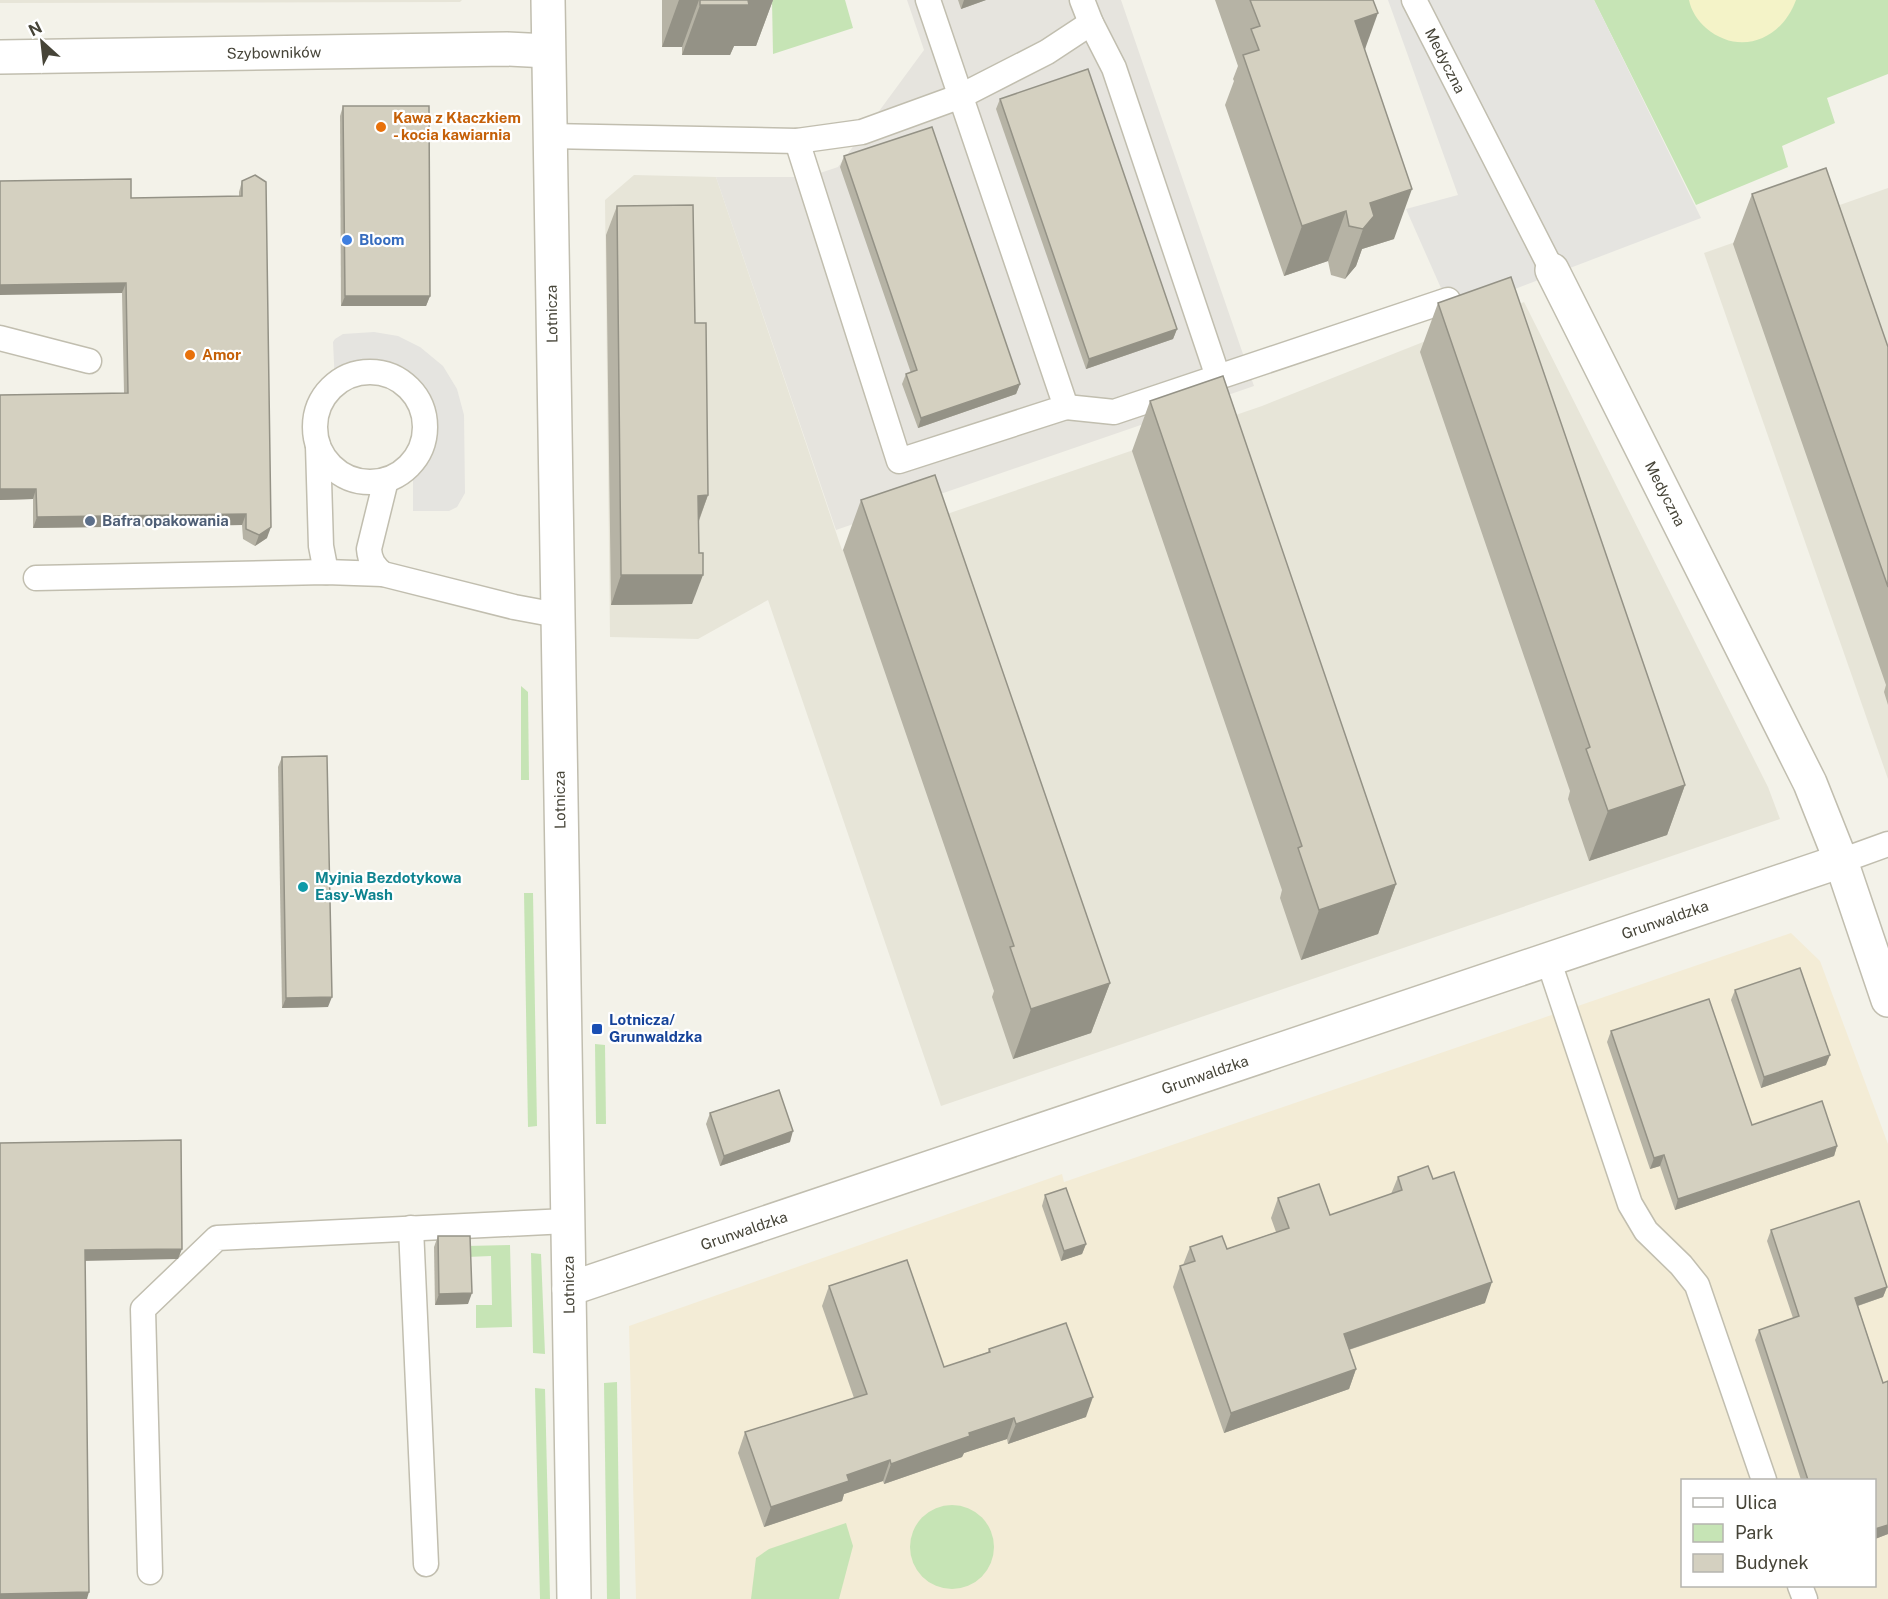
<svg xmlns="http://www.w3.org/2000/svg" width="1888" height="1599" viewBox="0 0 1888 1599" font-family="'Public Sans',sans-serif">
<style>
.residential{fill:#e7e5d8}
.commercial{fill:#f3ecd6;fill-rule:evenodd}
.industrial{fill:#e6e4de}
.green{fill:#c6e4b5}
.sand{fill:#f4f3c8}
.parking{fill:#e5e4e0}
.lines{fill:none;stroke-linecap:round;stroke-linejoin:round}
.service-casing{stroke:#c1beaf;stroke-width:27}
.minor-casing{stroke:#c1beaf;stroke-width:36}
.service{stroke:#fff;stroke-width:24}
.minor{stroke:#fff;stroke-width:33}
.wall{fill:#b6b3a5}
.shaded-wall{fill:#949286}
.building{fill:#d4d0c0;stroke:#949286;stroke-width:1.5}
.food-dot{fill:#e8710a;stroke:#fff;stroke-width:2}
.shop-dot{fill:#3f7fe0;stroke:#fff;stroke-width:2}
.service-dot{fill:#5c6f8a;stroke:#fff;stroke-width:2}
.culture-dot{fill:#0f9aa8;stroke:#fff;stroke-width:2}
.transit-dot{fill:#1a4fb4;stroke:#fff;stroke-width:2}
.labels{text-anchor:middle;stroke-width:4.5;stroke-linejoin:round;paint-order:stroke}
.street-label{font-size:15px;fill:#464438;stroke:#fff}
.food-label{font-size:15px;font-weight:bold;fill:#c56008;stroke:#fff;text-anchor:start}
.shop-label{font-size:15px;font-weight:bold;fill:#366cbe;stroke:#fff;text-anchor:start}
.service-label{font-size:15px;font-weight:bold;fill:#4e5e75;stroke:#fff;text-anchor:start}
.culture-label{font-size:15px;font-weight:bold;fill:#0d838f;stroke:#fff;text-anchor:start}
.transit-label{font-size:15px;font-weight:bold;fill:#164399;stroke:#fff;text-anchor:start}
</style>
<rect width="100%" height="100%" fill="#f3f2e9"/>
<g class="residential">
<polygon points="0,0 462,0 460,2 0,3"/>
<polygon points="634,175 716,177 842,550 1262,406 1524,302 1768,787 1780,819 941,1106 768,600 698,639 610,637 605,200"/>
<polygon points="1888,188 1888,779 1704,253"/>
</g>
<path class="commercial" d="M1791,933L1820,961L1888,1144V1599H636L629,1326L1062,1174L1064,1182ZM1682,1480H1874V1586H1682Z"/>
<polygon class="industrial" points="907,0 1121,0 1254,386 836,530 716,177 808,177 838,167 924,50"/>
<g class="green">
<polygon points="772,0 845,0 853,28 773,54"/>
<polygon points="1594,0 1888,0 1888,74 1827,98 1835,123 1782,146 1788,167 1696,205"/>
<polygon points="521,686 528,692 529,780 521,780"/>
<polygon points="524,893 533,893 537,1126 528,1127"/>
<polygon points="595,1044 605,1045 606,1124 596,1124"/>
<polygon points="510,1245 512,1327 476,1328 476,1305 492,1305 491,1256 467,1257 466,1246"/>
<polygon points="531,1253 541,1254 545,1354 533,1353"/>
<polygon points="617,1382 620,1599 607,1599 604,1383"/>
<polygon points="535,1388 545,1389 550,1599 540,1599"/>
<circle cx="952" cy="1547" r="42"/>
<polygon points="846,1523 853,1546 839,1599 751,1599 756,1558 769,1549"/>
</g>
<path class="sand" d="M1689,0H1796C1782,39 1740,57 1706,28C1698,21 1691,11 1689,0Z"/>
<g class="parking">
<polygon points="1388,0 1594,0 1701,218 1452,313 1406,209 1458,195"/>
<polygon points="374,332 398,336 420,347 443,366 457,389 464,415 465,493 457,507 449,511 413,511 413,463 423,443 426,422 424,411 413,392 397,379 376,372 355,375 335,384 333,342 335,339 343,334"/>
</g>
<g class="lines">
<defs>
<g id="service">
<polyline points="1082,0 1091,23 1114,68 1218,377"/>
<polyline points="1414,0 1552,270"/>
<polyline points="549,136 797,141 862,132 961,96 1047,52 1091,23"/>
<polyline points="797,141 899,461 1066,407 928,0"/>
<polyline points="0,338 89,361"/>
<circle cx="370" cy="427" r="55"/>
<polyline points="1066,407 1114,412 1448,300"/>
<polyline points="318,446 321,546 326,572"/>
<path d="M386,480L369,549C370,561 374,567 383,574L514,607L557,615"/>
<polyline points="36,578 326,572 383,574"/>
<polyline points="1841,861 1888,844"/>
<polyline points="1548,959 1630,1204 1646,1231 1681,1265 1697,1285 1764,1480"/>
<polyline points="411,1228 426,1564"/>
<polyline points="150,1572 143,1309 217,1238 567,1221"/>
<polyline points="1800,1586 1805,1599"/>
</g>
<g id="minor">
<polyline points="548,0 574,1599"/>
<polyline points="0,57 507,49 548,51"/>
<polyline points="1552,270 1810,783 1841,861 1888,1000"/>
<polyline points="569,1289 1841,861"/>
</g>
</defs>
<use href="#service" class="service-casing"/>
<use href="#minor" class="minor-casing"/>
<use href="#service" class="service"/>
<use href="#minor" class="minor"/>
</g>
<g class="wall">
<polygon points="662,0 773,0 756,46 734,46 730,55 682,55 682,47 662,47"/>
<polygon points="958,0 986,0 961,9"/>
<polygon points="1215,0 1373,0 1365,50 1394,239 1362,249 1356,266 1345,279 1331,275 1328,261 1284,276 1225,105 1234,81 1233,79 1238,66"/>
<polygon points="1000,99 1177,329 1173,339 1086,369 996,109"/>
<polygon points="343,106 430,296 426,306 341,306 340,116"/>
<polygon points="844,156 1020,384 1016,394 918,428 902,384 906,374 911,373 840,167"/>
<polygon points="242,181 267,538 255,546 243,539 242,525 33,528 33,499 0,500 0,395 124,393 122,293 131,198 239,196 239,192"/>
<polygon points="1752,194 1888,347 1888,705 1884,692 1886,685 1733,244"/>
<polygon points="617,206 695,323 708,495 699,521 692,604 611,605 606,235"/>
<polygon points="1438,303 1685,785 1667,835 1589,861 1568,799 1570,791 1420,352"/>
<polygon points="1150,401 1396,884 1378,934 1301,960 1280,898 1282,890 1132,451"/>
<polygon points="861,500 1110,983 1091,1033 1013,1059 992,997 994,991 843,550"/>
<polygon points="282,757 328,1007 282,1008 278,767"/>
<polygon points="1735,990 1826,1065 1761,1088 1731,1000"/>
<polygon points="1611,1031 1752,1125 1837,1146 1834,1156 1675,1210 1660,1166 1650,1169 1607,1042"/>
<polygon points="710,1113 790,1142 720,1166 706,1124"/>
<polygon points="1398,1177 1433,1179 1485,1303 1349,1350 1356,1369 1349,1389 1224,1433 1173,1287 1180,1266 1183,1265 1190,1247 1227,1249 1276,1232 1271,1218 1278,1198 1330,1215 1391,1194"/>
<polygon points="1045,1195 1086,1244 1082,1254 1061,1261 1042,1206"/>
<polygon points="1771,1230 1887,1287 1883,1297 1858,1306 1883,1383 1888,1534 1875,1539 1875,1480 1801,1480 1755,1340 1759,1330 1793,1318 1767,1241"/>
<polygon points="438,1236 468,1304 435,1305 434,1247"/>
<polygon points="829,1286 944,1367 988,1352 989,1349 1086,1417 1008,1444 1007,1439 964,1453 962,1457 884,1484 883,1481 844,1494 842,1501 764,1527 738,1453 745,1432 854,1398 822,1306"/>
</g>
<g class="shaded-wall">
<polygon points="679,0 699,0 682,47 662,47"/>
<polygon points="747,0 773,0 756,46 734,46 730,55 682,55 700,5"/>
<polygon points="964,0 986,0 961,9"/>
<polygon points="1378,13 1360,63 1355,21"/>
<polygon points="1412,189 1394,239 1362,249 1356,266 1345,279 1363,229 1370,203"/>
<polygon points="1346,211 1328,261 1284,276 1302,226"/>
<polygon points="126,283 122,293 0,295 0,285"/>
<polygon points="345,296 430,296 426,306 341,306"/>
<polygon points="1177,329 1173,339 1086,369 1089,359"/>
<polygon points="1020,384 1016,394 918,428 921,418"/>
<polygon points="0,489 36,489 33,499 0,500"/>
<polygon points="708,495 697,525 698,496"/>
<polygon points="246,514 242,525 33,528 37,517"/>
<polygon points="271,527 267,538 255,546 259,535"/>
<polygon points="621,575 703,575 692,604 611,605"/>
<polygon points="1685,785 1667,835 1589,861 1608,811"/>
<polygon points="1396,884 1378,934 1301,960 1319,910"/>
<polygon points="1110,983 1091,1033 1013,1059 1031,1009"/>
<polygon points="332,997 328,1007 282,1008 286,998"/>
<polygon points="1830,1055 1826,1065 1761,1088 1764,1077"/>
<polygon points="793,1131 790,1142 720,1166 724,1156"/>
<polygon points="1837,1146 1834,1156 1675,1210 1678,1199"/>
<polygon points="1664,1155 1660,1166 1650,1169 1654,1158"/>
<polygon points="1086,1244 1082,1254 1061,1261 1064,1251"/>
<polygon points="182,1249 178,1259 81,1261 85,1250"/>
<polygon points="1492,1282 1485,1303 1336,1354 1344,1334"/>
<polygon points="1887,1287 1883,1297 1851,1308 1855,1298"/>
<polygon points="472,1293 468,1304 435,1305 439,1294"/>
<polygon points="1356,1369 1349,1389 1224,1433 1231,1413"/>
<polygon points="1093,1397 1086,1417 1008,1444 1016,1424"/>
<polygon points="1014,1418 1007,1439 964,1453 962,1457 884,1484 891,1464 969,1433"/>
<polygon points="890,1460 883,1481 844,1494 842,1501 764,1527 771,1507 847,1475"/>
<polygon points="1888,1525 1888,1534 1875,1539 1875,1529"/>
<polygon points="89,1592 87,1599 0,1599 0,1594"/>
</g>
<g class="building">
<polygon points="700,0 748,0 749,5 700,5"/>
<polygon points="1250,0 1373,0 1378,13 1355,21 1412,189 1370,203 1374,216 1363,229 1349,226 1346,211 1302,226 1243,55 1259,50 1251,29 1260,26"/>
<polygon points="1088,69 1177,329 1089,359 1000,99"/>
<polygon points="343,106 429,106 430,296 345,296"/>
<polygon points="932,127 1020,384 921,418 906,374 917,370 844,156"/>
<polygon points="1826,168 1888,347 1888,587 1752,194"/>
<polygon points="255,175 266,182 271,527 259,535 246,529 246,514 37,517 36,489 0,489 0,395 128,393 126,283 0,285 0,181 131,179 131,198 242,196 242,181"/>
<polygon points="693,205 695,323 706,323 708,495 698,496 699,553 703,553 703,575 621,575 617,206"/>
<polygon points="1511,277 1685,785 1608,811 1586,749 1590,747 1438,303"/>
<polygon points="1223,376 1396,884 1319,910 1298,848 1302,846 1150,401"/>
<polygon points="935,475 1110,983 1031,1009 1010,947 1014,946 861,500"/>
<polygon points="327,756 332,997 286,998 282,757"/>
<polygon points="1800,968 1830,1055 1764,1077 1735,990"/>
<polygon points="1709,999 1752,1125 1822,1101 1837,1146 1678,1199 1664,1155 1654,1158 1611,1031"/>
<polygon points="779,1090 793,1131 724,1156 710,1113"/>
<polygon points="181,1140 182,1249 85,1250 89,1592 0,1594 0,1143"/>
<polygon points="1428,1166 1433,1179 1454,1172 1492,1282 1344,1334 1356,1369 1231,1413 1180,1266 1195,1261 1190,1247 1222,1236 1227,1249 1289,1228 1278,1198 1319,1184 1330,1215 1402,1190 1398,1177"/>
<polygon points="1066,1188 1086,1244 1064,1251 1045,1195"/>
<polygon points="1859,1201 1887,1287 1855,1298 1883,1383 1888,1381 1888,1525 1875,1529 1875,1480 1808,1480 1759,1330 1799,1316 1771,1230"/>
<polygon points="438,1236 470,1236 472,1293 439,1294"/>
<polygon points="907,1260 944,1367 990,1352 989,1349 1066,1323 1093,1397 1016,1424 1014,1418 969,1433 970,1436 924,1452 891,1464 890,1460 847,1475 849,1481 771,1507 745,1432 867,1394 829,1286"/>
</g>
<g class="food-dot">
<circle cx="381" cy="127" r="6"/>
<circle cx="190" cy="355" r="6"/>
</g>
<circle class="shop-dot" cx="347" cy="240" r="6"/>
<circle class="service-dot" cx="90" cy="521" r="6"/>
<circle class="culture-dot" cx="303" cy="887" r="6"/>
<rect class="transit-dot" x="591" y="1023" width="12" height="12" rx="3"/>
<g class="labels">
<g class="street-label">
<text transform="translate(274 53) rotate(-1)" y="5">Szybowników</text>
<text transform="translate(1445 61) rotate(63)" y="5">Medyczna</text>
<text transform="translate(552 314) rotate(-91)" y="5">Lotnicza</text>
<text transform="translate(1665 494) rotate(63)" y="5">Medyczna</text>
<text transform="translate(560 800) rotate(-91)" y="5">Lotnicza</text>
<text transform="translate(1665 920) rotate(-19)" y="5">Grunwaldzka</text>
<text transform="translate(1205 1075) rotate(-19)" y="5">Grunwaldzka</text>
<text transform="translate(744 1231) rotate(-19)" y="5">Grunwaldzka</text>
<text transform="translate(569 1285) rotate(-91)" y="5">Lotnicza</text>
</g>
<g class="food-label">
<text x="393" y="123">Kawa z Kłaczkiem<tspan x="393" dy="17">- kocia kawiarnia</tspan></text>
<text x="202" y="360">Amor</text>
</g>
<g class="shop-label">
<text x="359" y="245">Bloom</text>
</g>
<g class="service-label">
<text x="102" y="526">Bafra opakowania</text>
</g>
<g class="culture-label">
<text x="315" y="883">Myjnia Bezdotykowa<tspan x="315" dy="17">Easy-Wash</tspan></text>
</g>
<g class="transit-label">
<text x="609" y="1025">Lotnicza/<tspan x="609" dy="17">Grunwaldzka</tspan></text>
</g>
</g>
<rect x="1681" y="1479" width="195" height="108" fill="#ffffff" stroke="#b5b4af" stroke-width="1.5"/>
<rect x="1693" y="1498" width="30" height="9" fill="#ffffff" stroke="#b5b4af" stroke-width="1.5"/>
<text x="1735" y="1509" font-size="18" fill="#464438">Ulica</text>
<rect x="1693" y="1524" width="30" height="18" fill="#c6e4b5" stroke="#b5b4af" stroke-width="1.5"/>
<text x="1735" y="1539" font-size="18" fill="#464438">Park</text>
<rect x="1693" y="1554" width="30" height="18" fill="#d4d0c0" stroke="#b5b4af" stroke-width="1.5"/>
<text x="1735" y="1569" font-size="18" fill="#464438">Budynek</text>
<g transform="translate(42 42) rotate(333)" stroke="#ffffff" stroke-width="4.5" paint-order="stroke">
<path d="M0-4.5L10 22L0 15L-10 22Z" fill="#464438"/>
<text y="-9" font-size="16" font-weight="bold" text-anchor="middle" fill="#464438">N</text>
</g>
</svg>
